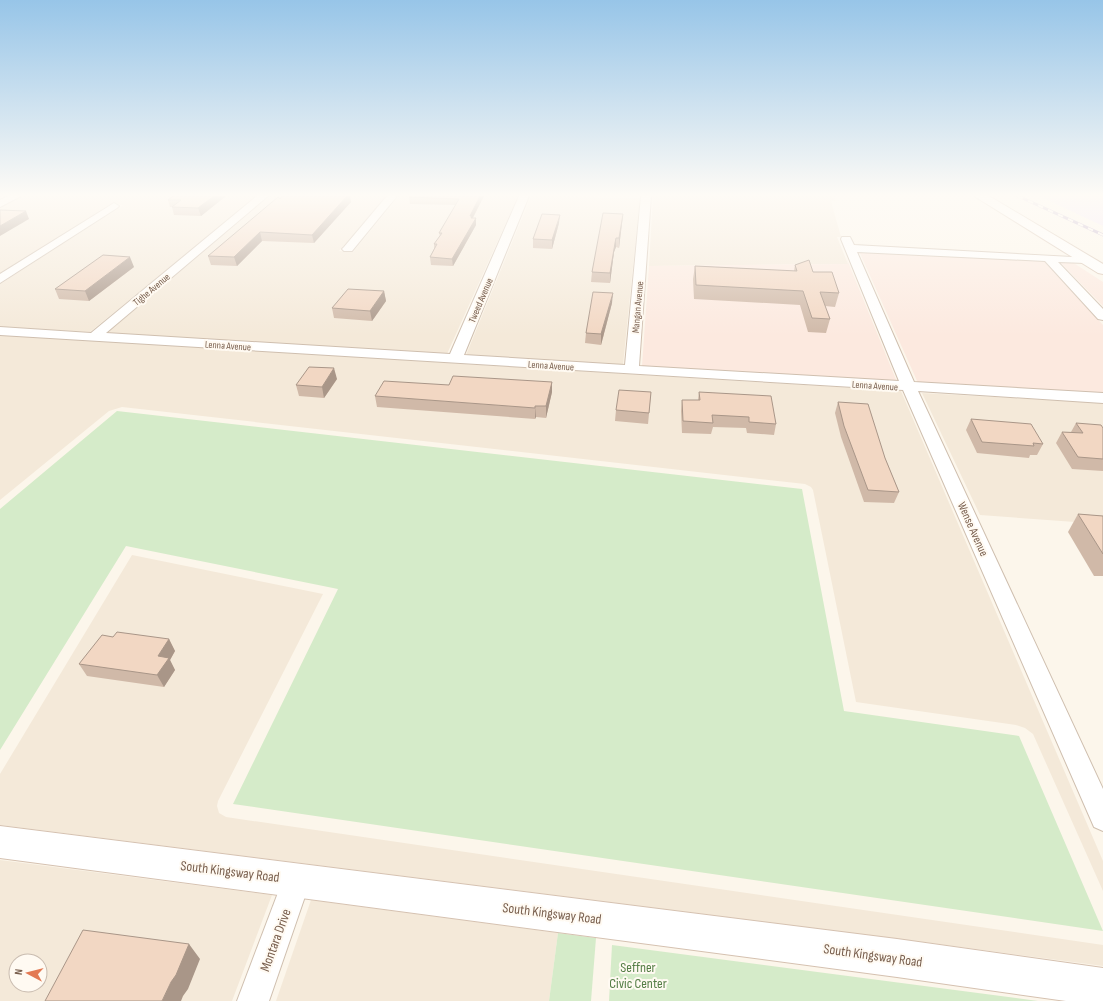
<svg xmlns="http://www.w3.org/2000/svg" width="1103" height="1001" viewBox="0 0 1103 1001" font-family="'Sofia Sans Condensed',sans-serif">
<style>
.residential{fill:#f4e9d9;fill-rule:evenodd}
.commercial{fill:#fce9df}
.education{fill:#f3e7f9}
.green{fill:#d5ebc9}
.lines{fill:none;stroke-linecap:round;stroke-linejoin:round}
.street-casing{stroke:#cfbfaf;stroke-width:2}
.secondary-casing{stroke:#d5c1b0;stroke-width:2}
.street{fill:#fff;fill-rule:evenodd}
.secondary{fill:#fff;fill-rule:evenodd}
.rail-casing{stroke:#baa8c8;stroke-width:3}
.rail{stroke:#fffaf2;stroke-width:2;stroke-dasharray:5.5;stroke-linecap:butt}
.wall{fill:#d0b9a8}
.shaded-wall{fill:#a99688}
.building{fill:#f2d7c3;stroke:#a99688}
.labels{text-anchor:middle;stroke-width:4;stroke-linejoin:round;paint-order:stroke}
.far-street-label{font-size:10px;fill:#785e4d;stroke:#fffaf2}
.street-label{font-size:12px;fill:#785e4d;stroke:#fffaf2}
.near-street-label{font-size:14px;fill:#785e4d;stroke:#fffaf2}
.near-park-label{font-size:14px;fill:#547d45;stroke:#fffaf2}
</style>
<rect width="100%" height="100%" fill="#fcf6eb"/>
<g class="residential">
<polygon points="22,196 257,196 90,332 0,327 0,284 123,205 111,204 0,274 0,208"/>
<polygon points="270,196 386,196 339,251 353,252 399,196 518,196 447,354 107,333"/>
<polygon points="531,196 640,198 623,365 466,355"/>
<polygon points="653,196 834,196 836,201 831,201 841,237 837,237 848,264 649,266"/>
<polygon points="0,335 901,391 1103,861 1103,891 1033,734 1025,728 1016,725 856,702 813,490 811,487 805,484 122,407 109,411 0,500"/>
<polygon points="922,393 1103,403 1103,524 980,515"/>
<polygon points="132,555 323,594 218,801 217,806 219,813 226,817 1103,945 1103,966 893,938 0,825 0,774"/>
<path d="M0,860L272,895L232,1001H0ZM16,961H40V985H16Z"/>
<polygon points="311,900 558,933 549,1001 276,1001"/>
</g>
<g class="commercial">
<polygon points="859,251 1043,260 1103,325 1103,393 918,383"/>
<polygon points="846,257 897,382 642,366 649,266 848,264"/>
<polygon points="1059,261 1072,262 1103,282 1103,306"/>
</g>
<polygon class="education" points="1039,196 1103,196 1103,226"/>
<g class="green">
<polygon points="117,411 802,489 844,711 1019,736 1103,931 233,804 338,589 126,546 0,750 0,509"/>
<polygon points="558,933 596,938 591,1001 549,1001"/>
<polygon points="612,945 1038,1001 609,1001"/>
</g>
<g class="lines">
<defs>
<g id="street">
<polygon points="8,196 21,196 0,207 0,200"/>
<polygon points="257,196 268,196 106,333 450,354 519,196 529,196 464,355 625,365 641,196 651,196 639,366 899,381 841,239 842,237 850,237 854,245 1090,258 1092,260 1086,263 1058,262 1103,309 1103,320 1098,319 1045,261 857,252 914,382 1103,393 1103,403 918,391 1103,789 1103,831 1094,827 903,390 0,335 0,327 91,333"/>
<polygon points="387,196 397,196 352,251 344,251 342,249 344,247"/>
<polygon points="114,203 119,206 117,208 0,283 0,274"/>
<polygon points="297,865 307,869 311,879 269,1001 237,1001 287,869"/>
</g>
<g id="secondary">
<polygon points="974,196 989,196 1103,264 1103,274 1098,273"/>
<polygon points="0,826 897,939 1103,968 1103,1001 1066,1001 897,977 0,858"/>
</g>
</defs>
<use href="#street" class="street-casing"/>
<use href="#secondary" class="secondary-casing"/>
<use href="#street" class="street"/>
<use href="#secondary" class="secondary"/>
<defs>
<polyline id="rail" points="1018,196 1103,235"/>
</defs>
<use href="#rail" class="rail-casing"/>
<use href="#rail" class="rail"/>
</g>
<g class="wall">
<polygon points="173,196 226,196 201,216 174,215 172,207 170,207 168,200"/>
<polygon points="410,196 484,196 473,218 476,225 453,266 431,265 430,257 434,249 434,244 440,236 439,233 456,205 410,204 409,197"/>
<polygon points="280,199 351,202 314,243 262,241 237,266 211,265 208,256"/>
<polygon points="623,214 622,223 619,248 616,247 614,252 610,283 591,282 592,272"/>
<polygon points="559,223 552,249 533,248 533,239"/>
<polygon points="795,265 813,272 839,293 835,307 825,306 830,319 826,333 808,332 800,305 694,299 693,279 695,266 794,271"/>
<polygon points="134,267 89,301 59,299 55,289"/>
<polygon points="384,291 386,301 372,321 334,318 332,308"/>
<polygon points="612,303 601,345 585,343 586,333"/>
<polygon points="337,379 324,398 299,396 296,385"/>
<polygon points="552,382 552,392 546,418 536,417 535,419 377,407 375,396 449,385"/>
<polygon points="651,392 648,424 615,421 616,410"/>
<polygon points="699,392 776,424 774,435 747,433 746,428 713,427 711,434 682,433 681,411 682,400 698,400"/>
<polygon points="838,402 885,458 899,492 894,503 864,502 841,437 835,413"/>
<polygon points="971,419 1043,444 1037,455 1030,455 1029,458 977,453 966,430"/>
<polygon points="1076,423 1103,428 1103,471 1072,469 1056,443 1062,432 1071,432"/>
<polygon points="1078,514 1103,516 1103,576 1094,576 1068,532"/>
<polygon points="113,637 169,639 175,651 170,660 175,670 164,687 87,676 79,664"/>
</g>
<g class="shaded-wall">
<polygon points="214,196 226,196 201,216 198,208"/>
<polygon points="347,196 350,196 351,202 314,243 312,235"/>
<polygon points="480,196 484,196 472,219 470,216"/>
<polygon points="26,211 29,219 0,236 0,226"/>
<polygon points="623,214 622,223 619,248 619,238"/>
<polygon points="560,215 559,223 552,249 552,240"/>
<polygon points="476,218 476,225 453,266 452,259"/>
<polygon points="260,232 262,241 237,266 234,257"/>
<polygon points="616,238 616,247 614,252 610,283 610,273 615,243"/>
<polygon points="130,257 134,267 89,301 85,291"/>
<polygon points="384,291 386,301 372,321 370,311"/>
<polygon points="613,293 612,303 601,345 601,334"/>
<polygon points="334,368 337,379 324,398 322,387"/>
<polygon points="552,382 552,392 546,418 546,406"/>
<polygon points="535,406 536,417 535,419"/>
<polygon points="169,639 175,651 170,660 175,670 164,687 157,675 158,656"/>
<polygon points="189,944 200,959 188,989 183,996 181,1001 162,1001"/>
</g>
<g class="building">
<polygon points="173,196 214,196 198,208 172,207 181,200 168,200"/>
<polygon points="282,196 347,196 312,235 260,232 234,257 208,256 278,197 280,199"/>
<polygon points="410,196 480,196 470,216 472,216 471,218 476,218 452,259 430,257 437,244 434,244 442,233 439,233 459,199 409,197"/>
<polygon points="0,210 26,211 0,226"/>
<polygon points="603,213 623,214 619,238 616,238 615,243 610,273 592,272"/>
<polygon points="542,214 560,215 552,240 533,239"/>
<polygon points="103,255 130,257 85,291 55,289"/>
<polygon points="809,260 813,272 832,272 839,293 820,292 830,319 812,318 803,291 696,285 695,266 797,271 795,265"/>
<polygon points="348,289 384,291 370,311 332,308"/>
<polygon points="593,292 613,293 601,334 586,333"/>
<polygon points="309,367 334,368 322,387 296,385"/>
<polygon points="453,376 552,382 546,406 535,406 535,408 375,396 384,381 449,385"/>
<polygon points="619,390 651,392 649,413 616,410"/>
<polygon points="699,392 771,396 776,424 749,422 749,417 712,415 713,423 683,421 682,400 700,400"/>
<polygon points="838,402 868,404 885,458 899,492 868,490 844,426"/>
<polygon points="971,419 1031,424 1043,444 1033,443 1034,446 982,442"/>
<polygon points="1076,423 1101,425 1103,428 1103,459 1078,457 1062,432 1083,433"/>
<polygon points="1078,514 1103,516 1103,554"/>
<polygon points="117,632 169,639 158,656 169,658 157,675 79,664 102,635 113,637"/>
<polygon points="83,930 189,944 176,975 171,982 162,1001 45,1001"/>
</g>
<linearGradient id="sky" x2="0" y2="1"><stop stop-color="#97c5e8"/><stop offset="0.58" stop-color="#fefbf6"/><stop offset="1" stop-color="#fefbf6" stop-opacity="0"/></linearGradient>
<rect width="1103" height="336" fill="url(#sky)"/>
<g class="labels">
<g class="far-street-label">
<text transform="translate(151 289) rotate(-40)" y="4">Tighe Avenue</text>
<text transform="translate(480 300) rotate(-67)" y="4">Tweed Avenue</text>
<text transform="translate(637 307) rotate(-85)" y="4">Mangan Avenue</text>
<text transform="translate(228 345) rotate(4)" y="4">Lenna Avenue</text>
<text transform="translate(551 365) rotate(4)" y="4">Lenna Avenue</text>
<text transform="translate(875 385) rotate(4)" y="4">Lenna Avenue</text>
</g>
<g class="street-label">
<text transform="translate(973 529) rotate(66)" y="4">Wense Avenue</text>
</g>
<g class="near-street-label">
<text transform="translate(230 871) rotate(7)" y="5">South Kingsway Road</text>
<text transform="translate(552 913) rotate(7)" y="5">South Kingsway Road</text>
<text transform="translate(275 940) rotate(-70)" y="5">Montara Drive</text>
<text transform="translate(873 955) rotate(8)" y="5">South Kingsway Road</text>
</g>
<g class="near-park-label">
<text x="638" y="972">Seffner<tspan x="638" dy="16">Civic Center</tspan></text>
</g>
</g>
<g transform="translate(28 973) rotate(277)"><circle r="19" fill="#fffaf2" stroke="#c9bcb0"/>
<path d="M0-3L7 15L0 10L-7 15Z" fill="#e37953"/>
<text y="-6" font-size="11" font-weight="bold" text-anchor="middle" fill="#785e4d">N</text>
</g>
</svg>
